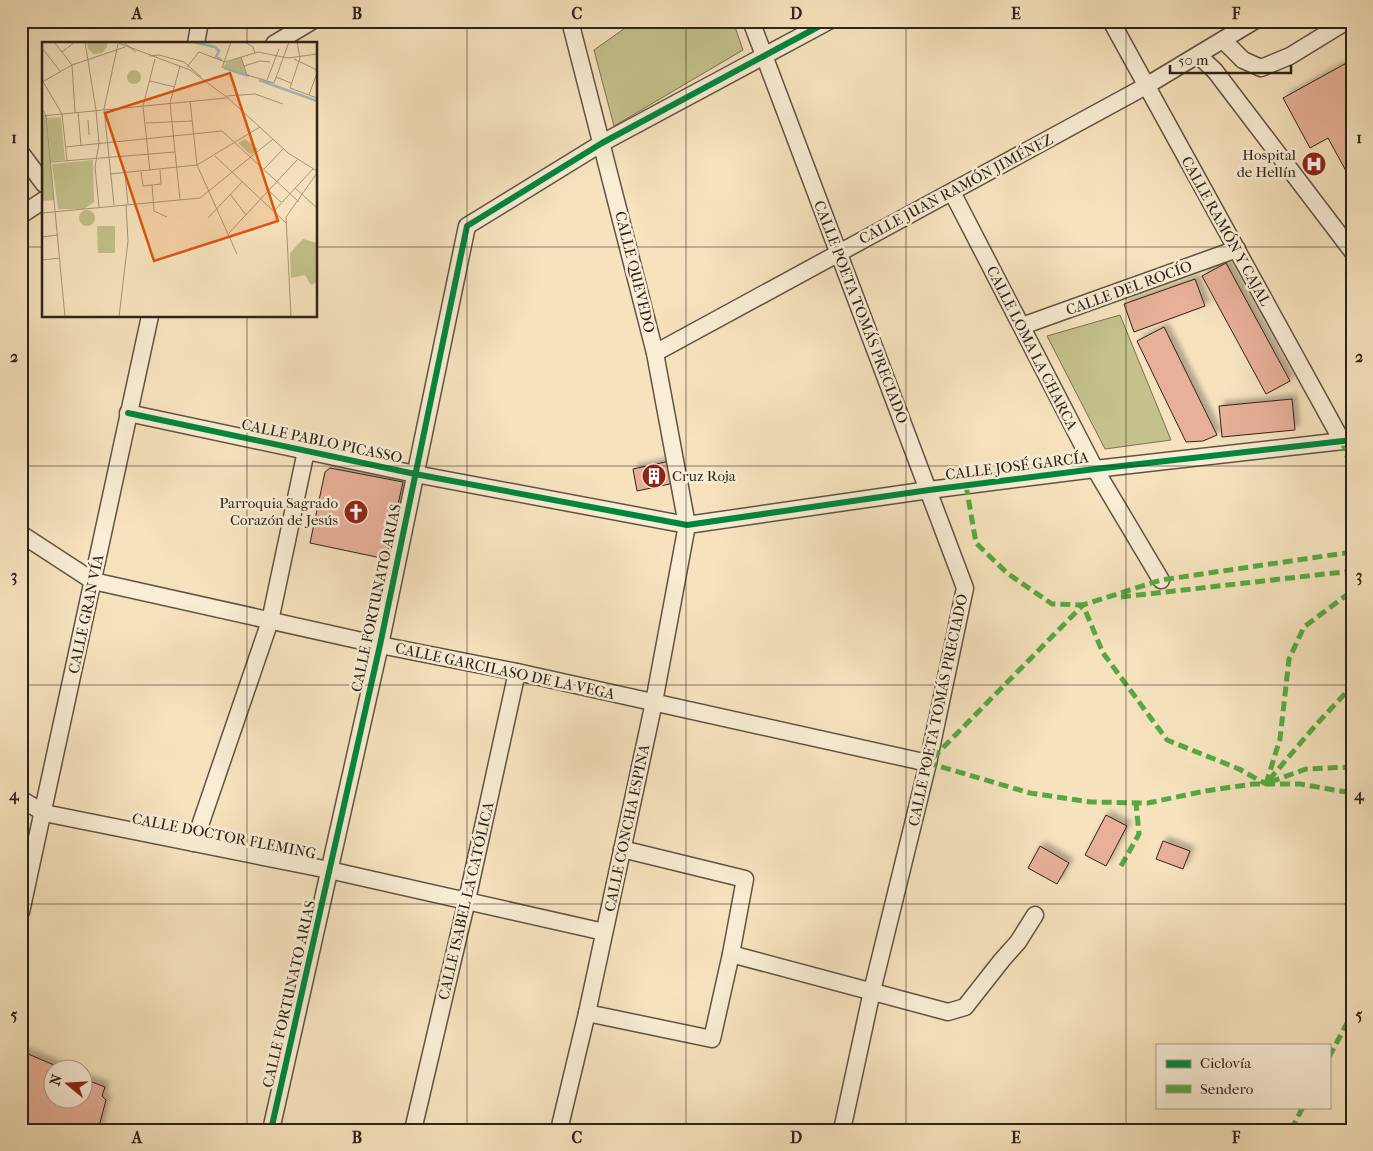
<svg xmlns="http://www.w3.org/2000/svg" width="1373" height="1151" viewBox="0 0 1373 1151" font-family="'IM FELL French Canon',serif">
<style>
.green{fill:#c4c18c;stroke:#797253}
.building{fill:#e8b099;stroke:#2e231a;filter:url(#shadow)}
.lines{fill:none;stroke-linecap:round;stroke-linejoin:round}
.minor-casing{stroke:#605343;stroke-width:19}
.minor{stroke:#f9edd5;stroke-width:16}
.quiet{stroke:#54aa42;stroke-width:5;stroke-dasharray:10 5;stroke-linecap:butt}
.cycleway-casing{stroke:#f9edd5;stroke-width:9}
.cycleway{stroke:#00873e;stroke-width:6}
.grid{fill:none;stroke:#2e231a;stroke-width:1;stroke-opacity:0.55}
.labels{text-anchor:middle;stroke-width:5;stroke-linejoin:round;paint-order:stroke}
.poi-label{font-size:15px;fill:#2e231a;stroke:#f9edd5;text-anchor:end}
.street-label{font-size:15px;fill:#2e231a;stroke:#f9edd5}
.inset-river{fill:none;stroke:#a1bbbc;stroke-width:2.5}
.inset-road{fill:none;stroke:#a6967c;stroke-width:1}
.view{fill:#df560d;fill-opacity:0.15;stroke:#df560d;stroke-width:2.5}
.inset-edge{fill:none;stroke:#2e231a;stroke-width:2.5}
.neatline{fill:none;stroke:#2e231a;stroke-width:2}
.grid-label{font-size:16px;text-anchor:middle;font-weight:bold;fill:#2e231a}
</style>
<defs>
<filter id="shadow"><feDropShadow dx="4.5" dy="-4.5" stdDeviation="2.5" flood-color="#0004"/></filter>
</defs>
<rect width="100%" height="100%" fill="#f6e3be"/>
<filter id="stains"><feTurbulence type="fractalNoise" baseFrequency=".004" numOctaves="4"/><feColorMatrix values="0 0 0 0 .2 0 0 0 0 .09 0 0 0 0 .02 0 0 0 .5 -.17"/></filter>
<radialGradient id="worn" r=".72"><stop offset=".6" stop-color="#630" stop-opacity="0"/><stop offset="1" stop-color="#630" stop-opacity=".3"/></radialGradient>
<g class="green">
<polygon points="635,21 733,21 743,50 614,126 594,50"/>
<polygon points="1120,315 1171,440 1105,449 1047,336"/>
</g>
<g class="building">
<polygon points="1352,60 1352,182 1328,138 1310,148 1283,98"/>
<polygon points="1226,263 1290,381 1266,394 1202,276"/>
<polygon points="1195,279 1205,306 1134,332 1124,304"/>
<polygon points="1164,327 1217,435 1203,441 1186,442 1137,341"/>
<polygon points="1292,399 1295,430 1222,437 1219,406"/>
<polygon points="670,461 674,483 637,491 633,469"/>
<polygon points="330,468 403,482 386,559 310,543 325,472"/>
<polygon points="1106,815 1127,826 1106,866 1085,855"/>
<polygon points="1163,841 1190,851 1183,869 1156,859"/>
<polygon points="1040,846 1069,863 1057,884 1028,868"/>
<polygon points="21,1051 61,1068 52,1068 52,1098 82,1098 82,1078 105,1087 102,1096 106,1100 98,1130 21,1130"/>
</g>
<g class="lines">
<defs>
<g id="minor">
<polyline points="751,21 965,588 928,763 872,991 842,1130"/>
<polyline points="1111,21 1342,441"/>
<polyline points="1223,40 1243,60 1261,68 1290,56 1347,21"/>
<polyline points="196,44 200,21"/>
<polyline points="274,44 312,21"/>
<polyline points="1198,55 1215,71 1352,251"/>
<polyline points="21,153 44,184"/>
<polyline points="952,192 1095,469 1161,580"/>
<polyline points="21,215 44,200"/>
<polyline points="1022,326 1237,249"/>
<polyline points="655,353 1146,86 1254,21"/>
<polyline points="128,413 415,474 687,525 929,490 1095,469 1352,440"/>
<polyline points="21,534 93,581 380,645 517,672 928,763"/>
<polyline points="21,799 44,813 329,870 604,932"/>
<polyline points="194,843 270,621 306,451"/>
<polyline points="21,912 150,316"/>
<polyline points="731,954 948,1012 965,1007 1002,960 1018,942 1035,915"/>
<polyline points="587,1013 712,1039 731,954 745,879 622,849"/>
<polyline points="271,1130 380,645 467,226 602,143 829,21"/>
<polyline points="413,1130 467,900 517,672"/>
<polyline points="559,1130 587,1013 654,702 687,525 655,353 570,21"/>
</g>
</defs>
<use href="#minor" class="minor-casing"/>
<use href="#minor" class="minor"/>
<g class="quiet">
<polyline points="1342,441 1352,471"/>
<polyline points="966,485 976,543 1007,573 1052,604 1083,605 1103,653 1167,740 1239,769 1266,784"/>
<polyline points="1352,552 1161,580 1083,605 928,763 1030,793 1090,802 1148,803 1205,791 1253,784 1300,784 1352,793"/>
<polyline points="1121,597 1352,571"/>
<polyline points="1269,780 1315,726 1352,686"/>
<polyline points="1270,782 1306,769 1352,767"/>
<polyline points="1266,784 1280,739 1289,659 1304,627 1352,591"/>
<polyline points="1121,866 1139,834 1136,803"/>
<polyline points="1329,1057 1352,1014"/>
<polyline points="1294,1130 1293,1126 1303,1107"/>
</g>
<defs>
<g id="cycleway">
<polyline points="128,413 415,474 687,525 929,490 1095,469 1352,440"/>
<polyline points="271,1130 380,645 467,226 602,143 829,21"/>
</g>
</defs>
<use href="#cycleway" class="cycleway-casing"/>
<use href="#cycleway" class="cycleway"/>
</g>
<path class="grid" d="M247,21V44M467,21V1130M686,21V1130M906,21V1130M1126,21V1130M21,247H44M316,247H1352M247,316V1130M21,466H1352M21,685H1352M21,904H1352"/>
<defs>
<symbol id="hospital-disc" viewBox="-11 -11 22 22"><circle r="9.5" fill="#8f2418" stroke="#f9edd5"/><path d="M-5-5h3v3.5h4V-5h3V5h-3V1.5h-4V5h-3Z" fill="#fff"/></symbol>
<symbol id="building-disc" viewBox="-11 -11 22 22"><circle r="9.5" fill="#8f2418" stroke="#f9edd5"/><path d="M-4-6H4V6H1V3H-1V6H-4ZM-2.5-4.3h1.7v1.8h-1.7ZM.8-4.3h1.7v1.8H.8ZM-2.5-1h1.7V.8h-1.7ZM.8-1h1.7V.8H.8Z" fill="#fff"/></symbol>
<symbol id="church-disc" viewBox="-11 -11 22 22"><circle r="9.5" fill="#8f2418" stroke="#f9edd5"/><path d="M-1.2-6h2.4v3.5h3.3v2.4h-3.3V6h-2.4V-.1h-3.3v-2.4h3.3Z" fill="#fff"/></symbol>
</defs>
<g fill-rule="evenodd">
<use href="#hospital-disc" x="1300" y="150" width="28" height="28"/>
<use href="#building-disc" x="640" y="462" width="28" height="28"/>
<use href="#church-disc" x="342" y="498" width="28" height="28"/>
</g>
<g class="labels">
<g class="poi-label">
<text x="1296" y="160">Hospital<tspan x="1296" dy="17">de Hellín</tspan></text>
<text x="672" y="481" text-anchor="start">Cruz Roja</text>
<text x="338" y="508">Parroquia Sagrado<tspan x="338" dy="17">Corazón de Jesús</tspan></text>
</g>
<g class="street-label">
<text transform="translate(956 189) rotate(-28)" y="5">CALLE JUAN RAMÓN JIMÉNEZ</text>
<text transform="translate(1226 231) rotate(61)" y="5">CALLE RAMÓN Y CAJAL</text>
<text transform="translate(635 272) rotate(76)" y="5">CALLE QUEVEDO</text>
<text transform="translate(1129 288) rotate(-20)" y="5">CALLE DEL ROCÍO</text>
<text transform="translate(861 312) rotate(69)" y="5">CALLE POETA TOMÁS PRECIADO</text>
<text transform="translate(1032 348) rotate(63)" y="5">CALLE LOMA LA CHARCA</text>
<text transform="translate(322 441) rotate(12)" y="5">CALLE PABLO PICASSO</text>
<text transform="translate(1017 466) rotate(-7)" y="5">CALLE JOSÉ GARCÍA</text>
<text transform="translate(376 598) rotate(-78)" y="5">CALLE FORTUNATO ARIAS</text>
<text transform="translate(86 614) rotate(-78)" y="5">CALLE GRAN VÍA</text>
<text transform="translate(505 671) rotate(12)" y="5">CALLE GARCILASO DE LA VEGA</text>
<text transform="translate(938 710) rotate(-78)" y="5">CALLE POETA TOMÁS PRECIADO</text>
<text transform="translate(627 828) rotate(-78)" y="5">CALLE CONCHA ESPINA</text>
<text transform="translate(224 836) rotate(11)" y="5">CALLE DOCTOR FLEMING</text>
<text transform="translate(466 901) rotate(-77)" y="5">CALLE ISABEL LA CATÓLICA</text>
<text transform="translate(289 994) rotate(-77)" y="5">CALLE FORTUNATO ARIAS</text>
</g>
</g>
<g transform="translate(42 42)">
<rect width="275" height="275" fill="#f6e3be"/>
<path d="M45,0H65V5L60,11L52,12L46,7ZM199,15L205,33L180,26L185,20ZM85 35a7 7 0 1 1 14 0a7 7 0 1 1-14 0ZM4,73L12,158L0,159V74ZM19,75L23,118L9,119L5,76ZM203,97L216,107L209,113L196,101ZM51,118L52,160L42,167H16L10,122ZM37 176a8 8 0 1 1 16 0a8 8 0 1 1-16 0ZM55,184H73V211H56ZM261,197L275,201V244L273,241L269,243L263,233L249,236L248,211Z" fill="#c4c18c"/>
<path class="inset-river" d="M151,0L173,5L177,9L174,15L180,18M182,26L207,34M217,38L275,59"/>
<path class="inset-road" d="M12,0L30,23L33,70M43,0L54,68L57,101L53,125L57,165M74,0L148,28L186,56L246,111L275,129M81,0L94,10M203,0L211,5L213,11M255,0L258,16L248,46L275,56M0,6L18,29M20,10L33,0M107,14L117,13L142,20L159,35M199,15L205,33L232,41L247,0M252,17L275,28M202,24L218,19L228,20M145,25L157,10L183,20L216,10L246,16L275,12M180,26L189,0M234,35L249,41M0,38L20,72L25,119M225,38L237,7M108,39L133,45M0,40L30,23L83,5M267,53L275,31M184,54L213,52L241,62M148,59L155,123L195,212M0,67L4,73L23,275M36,70L39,103M0,74L184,56M46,78L47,93M104,81L150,79M23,105L180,89L257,160M173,114L244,181M9,120L133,110M222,127L241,107M108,129L101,64L113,17M99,130L101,144L119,142L118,128M83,131L86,162M68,132L155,123L218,85M110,143L112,169L125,175M253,146L275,166M227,149L239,160M188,152L204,173M138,158L128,61L138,24M72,163L62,67L76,2M232,169L271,127M0,171L158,156L231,97M244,175L249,275M244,175L275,131M166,176L200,140M187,191L255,118M0,195L15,193M0,218L18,216M77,275L86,199L84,162"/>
<path class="view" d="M188,31L236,179L112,219L63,71Z"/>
<rect width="275" height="275" class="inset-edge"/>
</g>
<rect width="1373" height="1151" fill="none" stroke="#f6e3be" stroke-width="55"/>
<rect x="1156" y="1044" width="175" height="65" fill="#f9edd5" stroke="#a89c8a"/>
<rect x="1166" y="1060" width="25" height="8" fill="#00873e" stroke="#a89c8a"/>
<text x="1200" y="1068" font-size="15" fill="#2e231a">Ciclovía</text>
<rect x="1166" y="1085" width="25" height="8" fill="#54aa42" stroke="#a89c8a"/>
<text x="1200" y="1094" font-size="15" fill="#2e231a">Sendero</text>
<g transform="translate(68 1084) rotate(288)"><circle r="24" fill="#f9edd5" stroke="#a89c8a"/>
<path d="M0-4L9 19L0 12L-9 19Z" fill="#8f2418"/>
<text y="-8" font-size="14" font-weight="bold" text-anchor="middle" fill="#2e231a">N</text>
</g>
<path d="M1170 65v8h121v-8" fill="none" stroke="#2e231a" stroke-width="2.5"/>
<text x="1178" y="65" font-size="15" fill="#2e231a" stroke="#f9edd5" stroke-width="4" paint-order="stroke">50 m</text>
<rect x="28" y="28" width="1318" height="1096" class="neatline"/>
<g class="grid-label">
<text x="137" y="19">A</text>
<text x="357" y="19">B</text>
<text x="577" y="19">C</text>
<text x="796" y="19">D</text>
<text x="1016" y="19">E</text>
<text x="1236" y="19">F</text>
<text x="14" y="143">1</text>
<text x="1359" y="143">1</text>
<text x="14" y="362">2</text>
<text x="1359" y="362">2</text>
<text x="14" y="581">3</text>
<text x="1359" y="581">3</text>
<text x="14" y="800">4</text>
<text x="1359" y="800">4</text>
<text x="14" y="1020">5</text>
<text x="1359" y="1020">5</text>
<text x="137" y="1143">A</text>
<text x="357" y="1143">B</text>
<text x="577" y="1143">C</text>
<text x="796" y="1143">D</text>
<text x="1016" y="1143">E</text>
<text x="1236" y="1143">F</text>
</g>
<rect width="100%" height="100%" filter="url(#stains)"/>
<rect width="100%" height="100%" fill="url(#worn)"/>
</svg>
